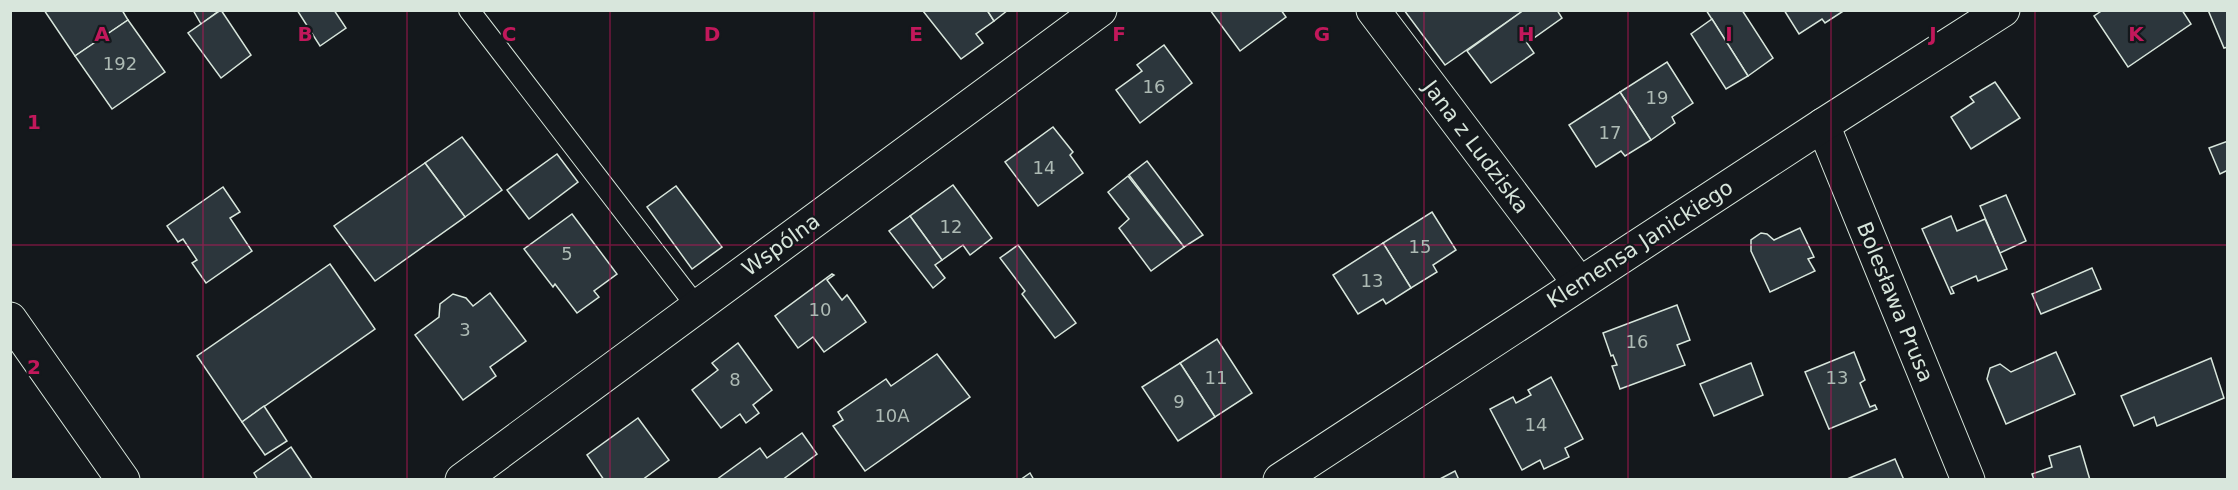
<svg xmlns="http://www.w3.org/2000/svg" width="2238" height="490" viewBox="0 0 2238 490" font-family="'DejaVu Sans',sans-serif">
<style>
.building{fill:#2c363c;stroke:#d8e6dc;stroke-width:1.5}
.lines{fill:none;stroke-linecap:round;stroke-linejoin:round}
.lane-casing{stroke:#d8e6dc;stroke-width:22}
.street-casing{stroke:#d8e6dc;stroke-width:35}
.secondary-casing{stroke:#d8e6dc;stroke-width:35}
.lane{stroke:#14181c;stroke-width:20}
.street{stroke:#14181c;stroke-width:33}
.secondary{stroke:#14181c;stroke-width:33}
.grid{fill:none;stroke:#c2185b;stroke-width:1.5;stroke-opacity:0.55}
.labels{text-anchor:middle;stroke-width:4.5;stroke-linejoin:round;paint-order:stroke}
.number-label{font-size:18px;fill:#adbab4}
.street-label{font-size:21px;fill:#d8e6dc;stroke:#14181c}
.grid-label{font-size:20px;text-anchor:middle;font-weight:bold;fill:#c2185b;stroke:#14181c;stroke-width:4.5;stroke-linejoin:round;paint-order:stroke}
</style>
<rect width="100%" height="100%" fill="#14181c"/>
<g class="building">
<polygon points="44,10 122,10 128,20 75,56"/>
<polygon points="193,10 220,10 201,24"/>
<polygon points="221,10 251,55 221,78 188,33"/>
<polygon points="297,10 334,10 346,28 320,46"/>
<polygon points="987,10 994,21 976,34 983,43 961,59 923,11"/>
<polygon points="987,10 1008,10 994,21"/>
<polygon points="1210,10 1281,10 1286,17 1240,51"/>
<polygon points="1404,10 1524,10 1445,65"/>
<polygon points="1524,10 1557,10 1562,18 1527,43 1534,53 1491,83 1467,51"/>
<polygon points="1706,10 1742,10 1773,58 1748,76"/>
<polygon points="1784,10 1845,10 1825,23 1822,19 1799,34"/>
<polygon points="2103,10 2182,10 2191,24 2128,67 2094,16"/>
<polygon points="2208,10 2228,10 2228,47 2224,48"/>
<polygon points="1712,19 1748,76 1726,89 1691,34"/>
<polygon points="128,20 165,72 112,109 75,56"/>
<polygon points="1164,45 1192,83 1140,123 1116,90 1142,71 1137,65"/>
<polygon points="1667,62 1693,103 1672,117 1675,123 1651,140 1620,92"/>
<polygon points="1995,82 2020,118 1971,149 1951,117 1974,102 1970,97"/>
<polygon points="1620,92 1651,140 1625,156 1621,151 1596,167 1569,125"/>
<polygon points="1053,127 1073,152 1070,155 1083,173 1038,206 1005,162"/>
<polygon points="462,137 502,190 465,217 425,163"/>
<polygon points="2228,141 2228,170 2220,174 2209,148"/>
<polygon points="557,154 578,182 529,219 507,190"/>
<polygon points="1147,161 1203,235 1184,247 1129,175"/>
<polygon points="425,163 465,217 375,281 334,226"/>
<polygon points="1128,176 1184,247 1151,271 1119,228 1129,219 1108,192"/>
<polygon points="953,185 992,238 970,255 963,245 942,260 910,216"/>
<polygon points="676,186 722,247 692,269 647,207"/>
<polygon points="223,187 240,212 230,218 252,251 206,283 192,263 197,260 183,239 178,242 167,226"/>
<polygon points="2006,195 2026,241 2000,253 1980,206"/>
<polygon points="1432,212 1456,250 1433,265 1437,272 1411,288 1383,243"/>
<polygon points="572,214 617,274 594,291 599,297 577,313 555,284 553,287 524,249"/>
<polygon points="910,216 942,260 935,265 945,278 933,288 889,231"/>
<polygon points="1951,216 1957,231 1985,219 2007,269 1978,281 1976,276 1951,287 1954,293 1951,294 1922,229"/>
<polygon points="1800,228 1814,257 1808,259 1815,271 1770,292 1751,251 1751,240 1761,233 1767,234 1774,240"/>
<polygon points="1383,243 1411,288 1386,304 1383,299 1358,314 1333,275"/>
<polygon points="1018,245 1076,323 1055,338 1022,294 1025,291 1000,258"/>
<polygon points="330,264 375,329 242,422 197,356"/>
<polygon points="2092,268 2101,289 2041,314 2032,294"/>
<polygon points="832,274 834,275 827,280 842,300 847,295 866,322 824,352 813,337 798,348 775,316"/>
<polygon points="490,293 526,341 490,367 496,376 463,400 415,335 439,317 440,304 453,294 466,298 473,306"/>
<polygon points="1677,305 1690,340 1677,345 1685,365 1620,389 1612,366 1617,365 1613,355 1611,356 1603,333"/>
<polygon points="1217,339 1252,393 1215,417 1180,363"/>
<polygon points="738,343 772,390 753,405 759,413 746,423 740,414 721,428 692,390 718,370 712,363"/>
<polygon points="1854,352 1865,380 1860,383 1870,407 1875,405 1877,409 1829,429 1805,372"/>
<polygon points="2056,352 2075,394 2006,424 1987,379 1990,368 2000,364 2011,372"/>
<polygon points="937,354 970,397 865,471 833,426 843,420 838,412 886,379 891,386"/>
<polygon points="2211,358 2224,398 2157,426 2154,417 2134,426 2121,396"/>
<polygon points="1180,363 1215,417 1178,441 1142,387"/>
<polygon points="1751,363 1763,395 1714,416 1700,384"/>
<polygon points="1551,377 1583,439 1565,448 1569,457 1544,469 1540,460 1522,470 1490,409 1513,397 1516,403 1531,395 1528,390"/>
<polygon points="264,406 287,441 265,455 242,422"/>
<polygon points="638,418 669,460 642,480 604,480 587,455"/>
<polygon points="802,433 817,454 782,480 716,480 760,448 767,458"/>
<polygon points="2080,446 2090,480 2034,480 2032,474 2052,467 2049,456"/>
<polygon points="291,447 313,480 258,480 254,473"/>
<polygon points="1895,459 1904,480 1847,479"/>
<polygon points="1455,471 1459,480 1438,480"/>
<polygon points="1030,473 1034,480 1020,480"/>
</g>
<g class="lines">
<defs>
<polyline id="lane" points="469,10 697,307"/>
<g id="street">
<polyline points="1373,10 1579,283"/>
<polyline points="1823,125 1968,480"/>
<polyline points="462,480 1100,10"/>
<polyline points="1280,480 1823,125 2003,10"/>
</g>
<polyline id="secondary" points="10,319 123,480"/>
</defs>
<use href="#lane" class="lane-casing"/>
<use href="#street" class="street-casing"/>
<use href="#secondary" class="secondary-casing"/>
<use href="#lane" class="lane"/>
<use href="#street" class="street"/>
<use href="#secondary" class="secondary"/>
</g>
<path class="grid" d="M203,10V480M407,10V480M610,10V480M814,10V480M1017,10V480M1221,10V480M1424,10V480M1628,10V480M1831,10V480M2035,10V480M10,245H2228"/>
<g class="labels">
<g class="number-label">
<text x="120" y="70">192</text>
<text x="1154" y="93">16</text>
<text x="1657" y="104">19</text>
<text x="1610" y="139">17</text>
<text x="1044" y="174">14</text>
<text x="951" y="233">12</text>
<text x="1420" y="253">15</text>
<text x="567" y="260">5</text>
<text x="1372" y="287">13</text>
<text x="820" y="316">10</text>
<text x="465" y="336">3</text>
<text x="1637" y="348">16</text>
<text x="1216" y="384">11</text>
<text x="1837" y="384">13</text>
<text x="735" y="386">8</text>
<text x="1179" y="408">9</text>
<text x="892" y="422">10A</text>
<text x="1536" y="431">14</text>
</g>
<g class="street-label">
<text transform="translate(1476 147) rotate(53)" y="7">Jana z Ludziska</text>
<text transform="translate(1640 244) rotate(-33)" y="7">Klemensa Janickiego</text>
<text transform="translate(781 245) rotate(-36)" y="7">Wspólna</text>
<text transform="translate(1895 302) rotate(68)" y="7">Bolesława Prusa</text>
</g>
</g>
<g class="grid-label">
<text x="102" y="41">A</text>
<text x="305" y="41">B</text>
<text x="509" y="41">C</text>
<text x="712" y="41">D</text>
<text x="916" y="41">E</text>
<text x="1119" y="41">F</text>
<text x="1322" y="41">G</text>
<text x="1526" y="41">H</text>
<text x="1729" y="41">I</text>
<text x="1933" y="41">J</text>
<text x="2136" y="41">K</text>
<text x="34" y="129">1</text>
<text x="34" y="374">2</text>
</g>
<rect width="2238" height="490" fill="none" stroke="#d8e6dc" stroke-width="24"/>
</svg>
